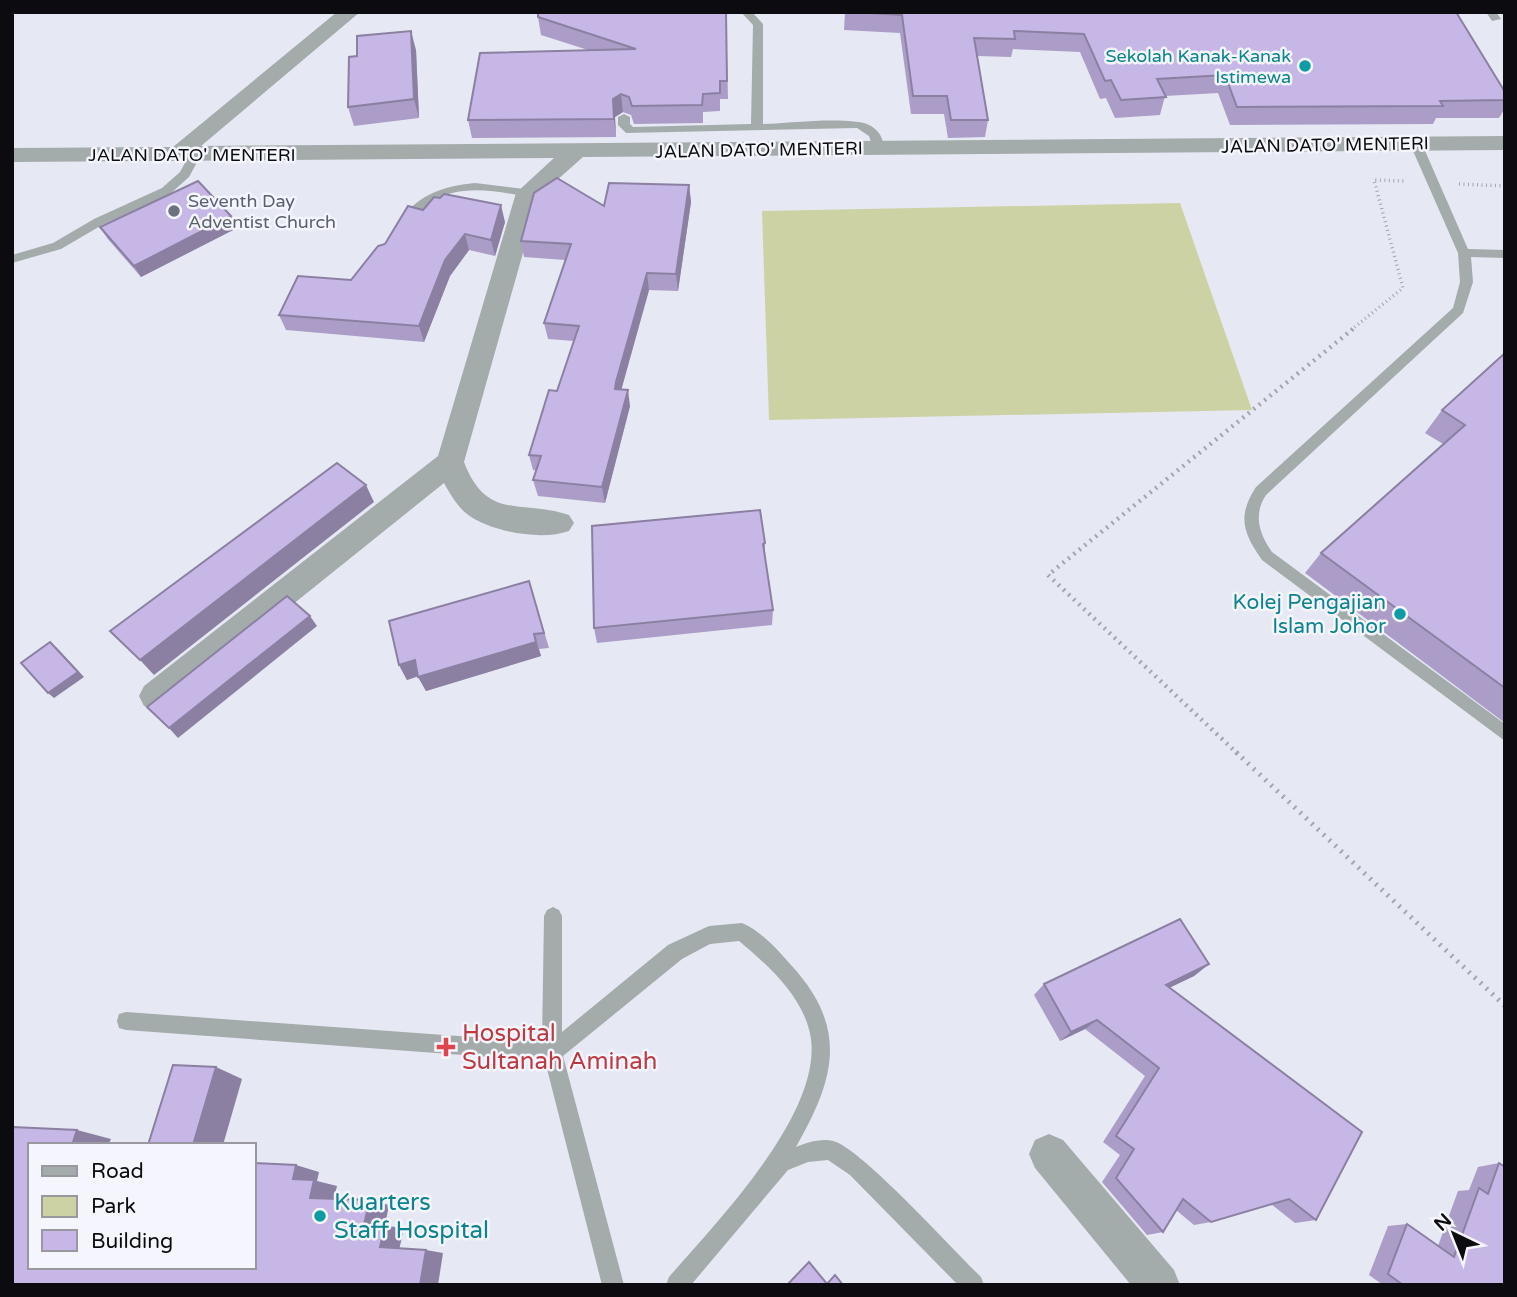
<svg xmlns="http://www.w3.org/2000/svg" width="1517" height="1297" viewBox="0 0 1517 1297" font-family="'Varela Round',sans-serif">
<style>
.green{fill:#ccd2a3}
.lines{fill:none;stroke-linecap:round;stroke-linejoin:round}
.path-far2{stroke:#a4a6af;stroke-width:3.5;stroke-dasharray:1 3.5;stroke-linecap:butt}
.path-far1{stroke:#a4a6af;stroke-width:4.5;stroke-dasharray:2 5;stroke-linecap:butt}
.path{stroke:#a4a6af;stroke-width:5;stroke-dasharray:2 6;stroke-linecap:butt}
.service{fill:#a4abab;fill-rule:evenodd}
.minor{fill:#a4abab;fill-rule:evenodd}
.wall{fill:#ab9dc7}
.shaded-wall{fill:#8b80a2}
.building{fill:#c7b7e7;stroke:#8b80a2;stroke-width:2}
.culture-dot{fill:#0f9aa8;stroke:#f5f6fd;stroke-width:2.5}
.worship-dot{fill:#6b7280;stroke:#f5f6fd;stroke-width:2.5}
.health-dot{fill:#e0444e;stroke:#f5f6fd;stroke-width:2.5}
.labels{text-anchor:middle;stroke-width:5;stroke-linejoin:round;paint-order:stroke}
.far-culture-label{font-size:18px;fill:#0d838f;stroke:#f5f6fd;text-anchor:end}
.far-street-label{font-size:18px;fill:#0c0c10;stroke:#f5f6fd}
.far-worship-label{font-size:18px;fill:#5b616d;stroke:#f5f6fd;text-anchor:start}
.culture-label{font-size:21px;fill:#0d838f;stroke:#f5f6fd;text-anchor:end}
.near-health-label{font-size:24px;fill:#be3a42;stroke:#f5f6fd;text-anchor:start}
.near-culture-label{font-size:24px;fill:#0d838f;stroke:#f5f6fd;text-anchor:start}
</style>
<rect width="100%" height="100%" fill="#e6e8f4"/>
<polygon class="green" points="1180,203 1252,410 769,420 762,211"/>
<g class="lines">
<g class="path-far2">
<polyline points="1459,184 1505,186"/>
<polyline points="1351,330 1403,288 1374,180 1404,181"/>
</g>
<polyline class="path-far1" points="1238,754 1048,575 1353,329"/>
<polyline class="path" points="1236,752 1505,1006"/>
<g class="service">
<path d="M741,12H752L763,24V124C793,123 827,118 858,122C873,123 887,136 882,151H874L869,136L857,128L626,133L618,125V117L624,114L630,117V124L633,127L751,124L753,25Z"/>
<polygon points="1486,12 1496,12 1501,19 1492,21"/>
<path d="M1416,140L1422,144L1468,249L1505,250V258L1471,257L1473,282L1463,313L1266,495C1253,515 1259,533 1272,552L1505,724V741L1262,560C1243,533 1237,516 1256,487L1453,308L1460,282L1458,253L1410,144Z"/>
<polygon points="195,151 201,155 189,177 170,194 102,225 61,249 12,263 12,255 53,243 94,219 162,188 180,172 191,152"/>
<path d="M475,183L532,190L534,193L528,197C497,191 458,183 430,203C419,210 413,224 402,229L396,225C416,196 441,186 475,183Z"/>
<path d="M553,907L559,910L562,916V1032L668,945L709,926L742,923C761,931 778,950 791,965C849,1028 835,1079 796,1147C806,1143 821,1138 833,1141C860,1147 955,1252 981,1277L984,1285H958L850,1175L828,1160L808,1162L788,1170L691,1285H666L669,1277C716,1223 821,1115 811,1039C805,998 769,966 739,941L710,944L682,959L563,1056L624,1285H602L545,1061L126,1030L119,1028L117,1021L119,1014L126,1012L542,1042L544,916L547,910Z"/>
</g>
<g class="minor">
<path d="M337,12H360L201,146L1505,136V150L583,157L539,196L464,462C487,522 522,499 569,515L574,523L569,531C541,541 491,532 467,514C457,506 450,494 444,483L166,706L155,710L144,706L139,696L144,686L438,456L516,193L554,158L12,162V148L173,147Z"/>
<polygon points="1049,1134 1063,1140 1174,1270 1180,1285 1131,1285 1035,1168 1029,1154 1035,1140"/>
</g>
</g>
<g class="wall">
<polygon points="726,12 728,99 720,99 720,111 703,112 703,123 634,124 631,115 623,112 615,117 616,137 472,138 468,120 588,50 541,35 538,17"/>
<polygon points="845,12 1456,12 1505,92 1505,108 1499,118 1436,118 1433,124 1230,125 1218,93 1165,96 1160,115 1115,118 1106,98 1100,99 1080,52 1013,49 1011,57 977,56 988,120 985,137 948,138 944,114 911,114 900,33 844,30"/>
<polygon points="416,50 419,118 354,126 348,107 357,56"/>
<polygon points="689,185 691,202 678,291 649,290 621,390 630,406 605,503 538,496 533,480 537,471 533,470 529,455 557,391 574,341 548,339 544,323 565,260 524,257 521,241 604,206"/>
<polygon points="423,210 505,222 495,256 469,250 450,276 424,342 286,330 279,315 351,280 385,244"/>
<polygon points="100,227 237,228 141,277 107,238"/>
<polygon points="1505,353 1505,723 1305,573 1321,553 1443,444 1425,433 1442,410"/>
<polygon points="592,526 765,543 765,558 773,610 772,625 597,643 594,628"/>
<polygon points="529,581 549,648 539,649 541,656 426,691 418,676 407,680 399,665"/>
<polygon points="1209,964 1194,976 1169,988 1316,1220 1295,1223 1271,1204 1211,1222 1194,1225 1176,1210 1163,1232 1147,1235 1102,1182 1120,1155 1103,1142 1145,1076 1085,1029 1060,1041 1034,995 1044,984"/>
<polygon points="1499,1163 1505,1285 1383,1285 1369,1275 1388,1226 1407,1224 1438,1246 1458,1191 1469,1190 1478,1167"/>
</g>
<g class="shaded-wall">
<polygon points="411,31 416,50 419,118 414,99"/>
<polygon points="621,94 623,112 615,117 616,137 614,119 613,99"/>
<polygon points="689,185 691,202 678,291 676,274"/>
<polygon points="501,205 505,222 495,256 491,240"/>
<polygon points="231,216 237,228 141,277 134,266"/>
<polygon points="465,234 469,250 450,276 424,342 419,326 445,260"/>
<polygon points="647,273 649,290 619,398 615,389 616,382"/>
<polygon points="628,390 630,406 605,503 602,487"/>
<polygon points="366,485 374,502 154,675 140,660"/>
<polygon points="310,616 317,626 178,738 169,728"/>
<polygon points="534,634 541,656 426,691 418,677"/>
<polygon points="56,647 84,677 54,698 48,693"/>
<polygon points="415,660 422,675 407,680 399,665"/>
<polygon points="1209,964 1194,976 1152,996 1166,985"/>
<polygon points="1097,1020 1085,1029 1060,1041 1071,1032"/>
<polygon points="216,1067 242,1079 223,1145 193,1145"/>
<polygon points="77,1130 111,1139 108,1145 72,1145"/>
<polygon points="296,1165 319,1172 317,1181 337,1186 333,1203 310,1198 293,1179"/>
<polygon points="370,1200 389,1205 385,1225 404,1229 399,1250 380,1247 364,1224"/>
<polygon points="426,1250 443,1253 438,1285 420,1285"/>
</g>
<g class="building">
<polygon points="538,12 726,12 727,81 720,81 720,93 703,94 702,105 632,106 629,97 621,94 613,99 614,119 468,120 480,53 636,49 538,17"/>
<polygon points="854,12 1456,12 1505,92 1505,100 1440,101 1443,106 1237,107 1225,75 1157,79 1166,97 1121,100 1111,80 1105,81 1084,34 1014,31 1015,39 974,38 988,120 951,120 947,96 913,96 902,15"/>
<polygon points="411,31 414,99 348,107 349,57 357,56 357,36"/>
<polygon points="557,178 604,206 609,183 689,185 676,274 647,273 616,382 615,389 628,390 602,487 533,480 541,456 529,455 549,390 557,391 579,326 544,323 571,244 521,241 534,193"/>
<polygon points="198,181 231,216 134,266 100,227"/>
<polygon points="444,194 501,205 491,240 465,234 445,260 419,326 279,315 298,276 351,280 378,246 385,244 408,206 423,210 434,197 440,198"/>
<polygon points="1505,353 1505,688 1321,553 1465,425 1442,410"/>
<polygon points="337,463 366,485 140,660 110,631"/>
<polygon points="760,510 765,543 763,544 773,610 594,628 592,526"/>
<polygon points="529,581 544,633 534,634 536,642 418,677 415,660 399,665 389,621"/>
<polygon points="287,596 310,616 169,728 147,707"/>
<polygon points="50,642 78,672 48,693 21,663"/>
<polygon points="1180,919 1209,964 1166,985 1362,1132 1316,1220 1289,1199 1211,1222 1183,1199 1163,1232 1116,1178 1134,1149 1116,1136 1159,1068 1097,1020 1071,1032 1044,984"/>
<polygon points="173,1065 216,1067 193,1145 148,1145"/>
<polygon points="12,1127 77,1130 72,1145 30,1145 30,1267 254,1267 254,1163 296,1165 293,1179 314,1180 310,1198 370,1200 364,1224 385,1225 380,1247 426,1250 420,1285 12,1285"/>
<polygon points="1499,1163 1505,1167 1505,1285 1403,1285 1388,1274 1407,1224 1454,1257 1479,1188 1488,1194"/>
<polygon points="809,1262 827,1284 835,1275 843,1285 787,1285"/>
</g>
<g class="culture-dot">
<circle cx="1305" cy="66" r="7"/>
<circle cx="1400" cy="614" r="7"/>
<circle cx="320" cy="1216" r="7"/>
</g>
<circle class="worship-dot" cx="174" cy="211" r="7"/>
<path class="health-dot" d="M442.5 1036.5h7v7h7v7h-7v7h-7v-7h-7v-7h7z"/>
<g class="labels">
<g class="far-culture-label">
<text x="1291" y="62">Sekolah Kanak-Kanak<tspan x="1291" dy="21">Istimewa</tspan></text>
</g>
<g class="far-street-label">
<text transform="translate(1325 145) rotate(-1)" y="6">JALAN DATO' MENTERI</text>
<text transform="translate(759 150) rotate(-1)" y="6">JALAN DATO' MENTERI</text>
<text x="192" y="161">JALAN DATO' MENTERI</text>
</g>
<g class="far-worship-label">
<text x="188" y="207">Seventh Day<tspan x="188" dy="21">Adventist Church</tspan></text>
</g>
<g class="culture-label">
<text x="1386" y="609">Kolej Pengajian<tspan x="1386" dy="24">Islam Johor</tspan></text>
</g>
<g class="near-health-label">
<text x="462" y="1041">Hospital<tspan x="462" dy="28">Sultanah Aminah</tspan></text>
</g>
<g class="near-culture-label">
<text x="334" y="1210">Kuarters<tspan x="334" dy="28">Staff Hospital</tspan></text>
</g>
</g>
<rect width="1517" height="1297" fill="none" stroke="#0c0c10" stroke-width="28"/>
<rect x="28" y="1143" width="228" height="126" fill="#f5f6fd" stroke="#98989e" stroke-width="2"/>
<rect x="42" y="1166" width="35" height="10" fill="#a4abab" stroke="#98989e" stroke-width="2"/>
<text x="91" y="1178" font-size="21" fill="#0c0c10">Road</text>
<rect x="42" y="1196" width="35" height="21" fill="#ccd2a3" stroke="#98989e" stroke-width="2"/>
<text x="91" y="1213" font-size="21" fill="#0c0c10">Park</text>
<rect x="42" y="1230" width="35" height="21" fill="#c7b7e7" stroke="#98989e" stroke-width="2"/>
<text x="91" y="1248" font-size="21" fill="#0c0c10">Building</text>
<g transform="translate(1454 1234) rotate(317)" stroke="#f5f6fd" stroke-width="5" paint-order="stroke">
<path d="M0-5L12 26L0 18L-12 26Z" fill="#0c0c10"/>
<text y="-10" font-size="19" font-weight="bold" text-anchor="middle" fill="#0c0c10">N</text>
</g>
</svg>
